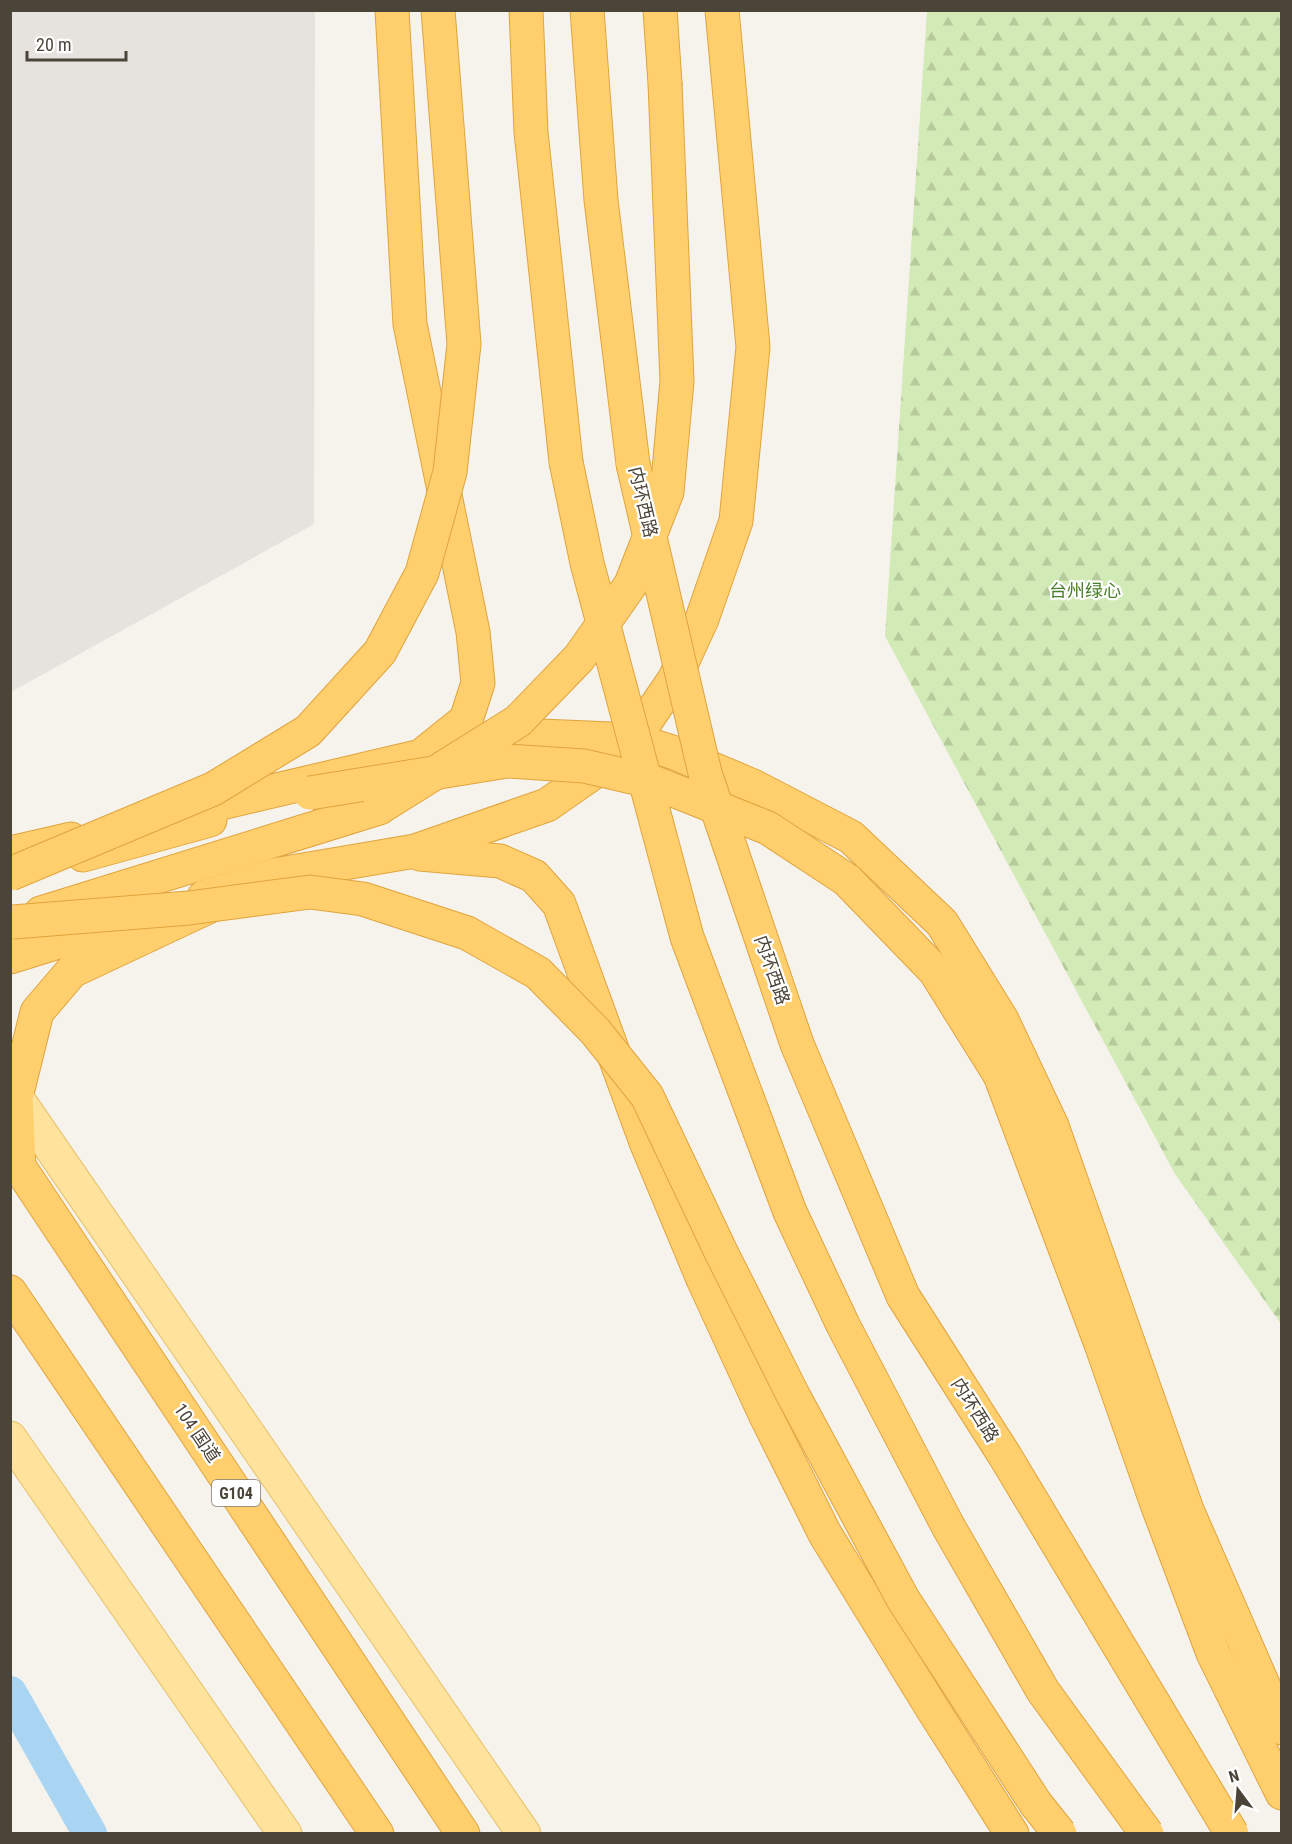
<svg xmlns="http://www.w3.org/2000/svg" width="1292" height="1844" viewBox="0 0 1292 1844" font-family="'Roboto Condensed','Noto Sans SC',sans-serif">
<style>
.industrial{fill:#e6e2dd}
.forest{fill:url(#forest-firs)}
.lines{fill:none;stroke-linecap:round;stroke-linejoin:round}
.canal{stroke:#a9d4f2;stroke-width:34}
.major-casing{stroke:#e6c16a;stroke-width:35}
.highway-casing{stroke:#e0a43c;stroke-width:35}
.major{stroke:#ffe39c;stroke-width:33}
.highway{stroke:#ffcf6e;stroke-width:33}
.highway-bridge-casing{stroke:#e0a43c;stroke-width:35;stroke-linecap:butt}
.highway-bridge{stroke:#ffcf6e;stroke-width:33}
.labels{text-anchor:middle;stroke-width:4.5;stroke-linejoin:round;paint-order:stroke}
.shield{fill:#fff;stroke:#817c74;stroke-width:1.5}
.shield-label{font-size:16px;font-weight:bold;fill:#4b4439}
.street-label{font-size:18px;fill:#4b4439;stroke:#fff}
.park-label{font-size:18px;fill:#4a7f2a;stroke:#fff}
</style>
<defs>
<pattern id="forest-firs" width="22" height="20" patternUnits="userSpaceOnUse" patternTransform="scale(1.5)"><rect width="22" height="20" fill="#d2eab5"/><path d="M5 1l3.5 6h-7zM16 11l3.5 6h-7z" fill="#b6ca9c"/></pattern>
</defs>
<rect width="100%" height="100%" fill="#f6f3ec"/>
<polygon class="industrial" points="11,10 315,11 314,524 11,692"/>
<polygon class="forest" points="927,11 1281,11 1281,1324 1175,1174 885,636"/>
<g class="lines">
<polyline class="canal" points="10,1693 90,1834"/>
<defs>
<g id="major">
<polyline points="16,1097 524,1834"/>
<polyline points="10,1438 285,1834"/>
</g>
<g id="highway">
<polyline points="526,10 531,132 566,462"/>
<polyline points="587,10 601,200 633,464"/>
<polyline points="660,10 665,83"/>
<polyline points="421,756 541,736 634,740 675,753 753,786 851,837 942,923 1002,1020 1052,1126 1187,1510 1282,1728"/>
<polyline points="179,813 421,756 466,720 478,683 473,632 410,324 392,10"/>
<polyline points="10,853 71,839"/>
<polyline points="420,854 500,861 534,876 559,904 646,1142 703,1279 765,1414 825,1534 932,1708 1012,1834"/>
<polyline points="83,855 210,820"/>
<polyline points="847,880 935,971 1000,1075 1101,1344 1157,1504 1213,1653 1282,1793"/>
<polyline points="204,897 274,875 415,851 547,805 626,750 674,680 702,619 736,521 753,347 722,10"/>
<polyline points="41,913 379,808"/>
<polyline points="10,957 132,919"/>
<polyline points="10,1153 463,1834"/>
<polyline points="19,1167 16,1097 37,1012 72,971 208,907"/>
<polyline points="10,1292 377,1834"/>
</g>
</defs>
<use href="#major" class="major-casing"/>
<use href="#highway" class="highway-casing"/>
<use href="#major" class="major"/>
<use href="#highway" class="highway"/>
<defs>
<g id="highway-bridge">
<polyline points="566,462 587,563 687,937 790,1212 843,1325 948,1526 1043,1691 1147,1834"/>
<polyline points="633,464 705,773 797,1044 903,1296 1005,1456 1232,1834"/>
<polyline points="310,793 507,761 584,766 653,782 768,828 847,880"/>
<polyline points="379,808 518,721 579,658 631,584 667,492 677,381 665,83"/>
<polyline points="10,874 213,789 308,731 380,652 422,573 450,472 464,344 438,10"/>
<polyline points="13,922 189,908 310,892 363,899 467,933 538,973 595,1031 647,1096 721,1252 793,1395 903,1599 1036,1804 1060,1834"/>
</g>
</defs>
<use href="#highway-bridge" class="highway-bridge-casing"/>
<use href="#highway-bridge" class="highway-bridge"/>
</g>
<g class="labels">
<rect class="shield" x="212" y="1480" width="48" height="26" rx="4.5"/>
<g class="shield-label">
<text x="236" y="1499">G104</text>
</g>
<g class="street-label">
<text transform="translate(643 502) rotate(77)" y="6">内环西路</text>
<text transform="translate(772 970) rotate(71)" y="6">内环西路</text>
<text transform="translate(975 1410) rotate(58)" y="6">内环西路</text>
<text transform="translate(197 1433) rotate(56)" y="6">104 国道</text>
</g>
<g class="park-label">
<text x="1085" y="597">台州绿心</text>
</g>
</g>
<rect width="1292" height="1844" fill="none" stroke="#4b4439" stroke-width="24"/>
<g transform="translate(1238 1790) rotate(344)" stroke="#ffffff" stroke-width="4.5" paint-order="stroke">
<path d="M0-4.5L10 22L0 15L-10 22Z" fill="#4b4439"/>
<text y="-9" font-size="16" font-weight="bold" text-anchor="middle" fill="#4b4439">N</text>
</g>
<path d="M27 51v9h99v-9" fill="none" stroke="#4b4439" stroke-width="3"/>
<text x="36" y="51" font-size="18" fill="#4b4439" stroke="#ffffff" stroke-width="4.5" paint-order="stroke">20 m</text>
</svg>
